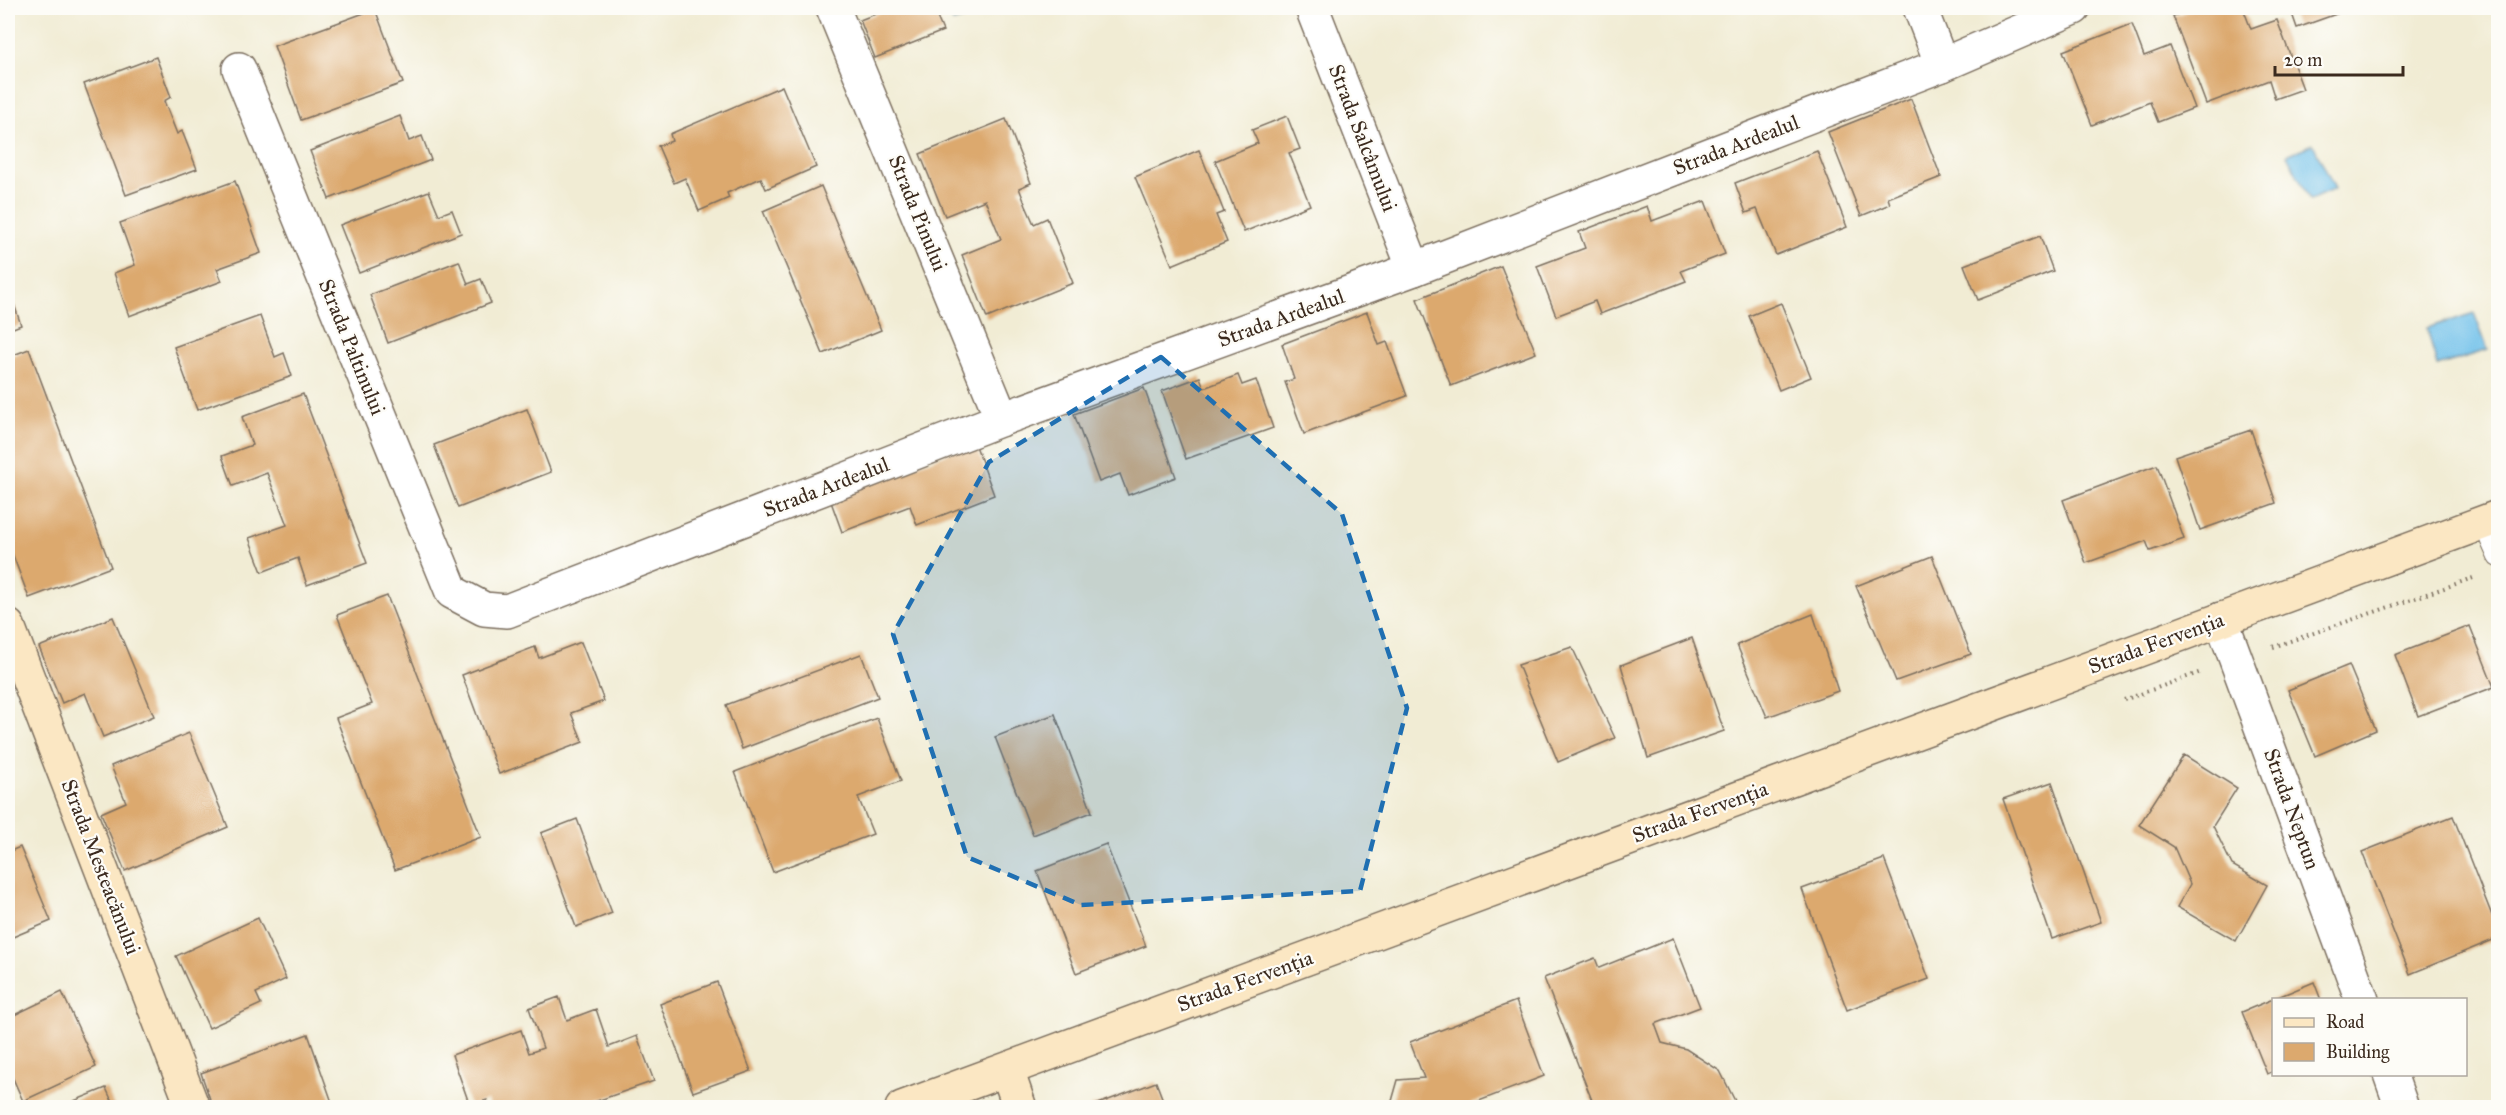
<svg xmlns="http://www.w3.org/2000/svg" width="2506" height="1115" viewBox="0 0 2506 1115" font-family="'IM FELL Great Primer',serif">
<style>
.water{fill:#6ec0ea;stroke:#547584;stroke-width:1.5}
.building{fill:#dca96e}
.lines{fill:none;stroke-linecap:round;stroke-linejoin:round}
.lane-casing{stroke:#7b6e5e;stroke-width:22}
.street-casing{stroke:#7b6e5e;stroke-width:36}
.secondary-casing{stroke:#7b6e5e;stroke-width:36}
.path{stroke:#7b6e5e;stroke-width:4;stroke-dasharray:1.5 4.5;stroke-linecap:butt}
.lane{stroke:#fff;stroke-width:20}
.street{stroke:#fff;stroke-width:33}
.secondary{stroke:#fbe7c3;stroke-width:33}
.marked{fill:#1f6fb2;fill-opacity:0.2;stroke:#1f6fb2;stroke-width:4.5;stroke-dasharray:12 8;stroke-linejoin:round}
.labels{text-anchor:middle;stroke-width:4.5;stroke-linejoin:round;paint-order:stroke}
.street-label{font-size:21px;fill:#3b2a1e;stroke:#fdfcf7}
</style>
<rect width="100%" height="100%" fill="#fdfcf7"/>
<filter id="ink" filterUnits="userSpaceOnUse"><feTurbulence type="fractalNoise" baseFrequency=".0167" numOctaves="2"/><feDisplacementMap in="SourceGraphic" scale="12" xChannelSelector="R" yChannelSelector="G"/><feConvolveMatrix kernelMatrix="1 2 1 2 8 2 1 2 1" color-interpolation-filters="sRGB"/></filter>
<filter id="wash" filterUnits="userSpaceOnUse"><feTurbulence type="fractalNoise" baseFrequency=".008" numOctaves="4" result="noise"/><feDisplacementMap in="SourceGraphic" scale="24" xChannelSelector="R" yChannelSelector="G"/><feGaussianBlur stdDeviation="1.35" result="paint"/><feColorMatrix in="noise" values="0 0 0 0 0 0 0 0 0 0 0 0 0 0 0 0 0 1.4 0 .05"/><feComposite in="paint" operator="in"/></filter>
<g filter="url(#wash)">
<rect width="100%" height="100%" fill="#f1ecd4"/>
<g class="water">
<polygon points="947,8 998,8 953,22"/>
<polygon points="2313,144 2335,189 2310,200 2287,155"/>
<polygon points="2474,313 2488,350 2437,366 2427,328"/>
</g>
<g id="blocks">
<g class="building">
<polygon points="891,8 933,8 943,31 875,58 860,20"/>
<polygon points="2197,8 2243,8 2251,29 2277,20 2303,89 2275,99 2269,80 2206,104 2173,16"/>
<polygon points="2290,8 2353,8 2297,28"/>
<polygon points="375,9 403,83 301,120 274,46"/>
<polygon points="2132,24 2144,56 2170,46 2194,108 2158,122 2150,102 2092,125 2063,51"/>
<polygon points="156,57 171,97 164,101 177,134 182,131 197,169 126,195 84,84"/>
<polygon points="782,86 816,167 766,189 761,178 727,193 729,198 699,211 685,178 674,183 658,146 672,141 670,134"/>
<polygon points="1911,99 1941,177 1888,198 1890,204 1861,216 1828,132"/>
<polygon points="400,116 409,141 422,136 431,160 329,199 310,151"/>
<polygon points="1287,116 1300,149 1289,153 1310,205 1244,232 1215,161 1258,143 1252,130"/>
<polygon points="1006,119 1031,183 1019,188 1026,206 1034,224 1047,218 1073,283 987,318 962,255 1001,239 985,200 945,216 920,154"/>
<polygon points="1199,150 1224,212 1216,215 1227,242 1172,265 1135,177"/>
<polygon points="1817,151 1847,227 1776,255 1757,209 1746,213 1735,183"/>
<polygon points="235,181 261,253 217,269 222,281 129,316 114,273 135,265 120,223"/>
<polygon points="821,186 881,330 823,354 763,211"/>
<polygon points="429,191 439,215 452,210 461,233 359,273 340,225"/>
<polygon points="1705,201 1725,254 1681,271 1686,281 1600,314 1595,301 1556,316 1537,266 1585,248 1579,232 1647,206 1652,221"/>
<polygon points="2040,236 2053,271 1978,300 1964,265"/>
<polygon points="459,261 468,284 481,279 491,303 388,343 370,295"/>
<polygon points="1501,266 1536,353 1451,386 1417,299"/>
<polygon points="8,286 21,325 8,330"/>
<polygon points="1781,303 1811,377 1779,390 1749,316"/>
<polygon points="1367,312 1379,345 1387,342 1407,396 1304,434 1285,382 1294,379 1282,344"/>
<polygon points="260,316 275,357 284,353 292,376 197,410 174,347"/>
<polygon points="29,349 111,567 29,598 8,542 8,357"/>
<polygon points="1238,375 1242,385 1256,380 1273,428 1186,459 1162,391 1200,377 1204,388"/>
<polygon points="1144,388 1176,477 1128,495 1120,474 1099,482 1074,414"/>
<polygon points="303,394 367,563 307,585 298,558 262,572 249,538 287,525 267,473 233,486 222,456 252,445 242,417"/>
<polygon points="527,409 551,472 458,508 434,445"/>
<polygon points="2251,430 2276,503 2200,530 2175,456"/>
<polygon points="975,443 994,495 917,525 910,506 842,532 830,499"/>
<polygon points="2157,465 2184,539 2150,551 2146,541 2086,563 2063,500"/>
<polygon points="1932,556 1971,654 1896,681 1856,586"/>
<polygon points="387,596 481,837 395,870 336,718 372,704 337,615"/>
<polygon points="1813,614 1838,691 1767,717 1737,645"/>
<polygon points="113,617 154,716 103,737 85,693 62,703 39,647"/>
<polygon points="2470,626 2494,687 2418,716 2395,655"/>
<polygon points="1692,638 1724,731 1648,758 1621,665"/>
<polygon points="581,642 604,701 571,713 583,742 499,774 462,675 535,647 539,658"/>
<polygon points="1572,647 1615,738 1558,762 1518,665"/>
<polygon points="861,654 878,697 742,749 726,705"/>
<polygon points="2349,665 2376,730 2315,756 2288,690"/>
<polygon points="1055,714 1092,812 1033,835 995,737"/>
<polygon points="877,718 901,781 858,797 873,834 773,872 735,772"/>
<polygon points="189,733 228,827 125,871 101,813 126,802 111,766"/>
<polygon points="2184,755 2237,788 2213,826 2232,865 2267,885 2236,941 2177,907 2190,884 2174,847 2139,825"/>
<polygon points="2052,782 2101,922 2052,939 2003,799"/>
<polygon points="2453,816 2498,931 2498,938 2410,974 2362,852"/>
<polygon points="577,819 612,913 576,927 541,833"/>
<polygon points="1106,844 1146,946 1076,973 1037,871"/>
<polygon points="20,847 51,921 8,939 8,852"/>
<polygon points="1884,859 1929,979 1847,1010 1802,889"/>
<polygon points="258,918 286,979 256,993 261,1004 209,1028 176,956"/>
<polygon points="1673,938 1700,1007 1655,1024 1662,1043 1686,1049 1720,1071 1735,1101 1731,1108 1595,1108 1544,978 1595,958 1599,968"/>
<polygon points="717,982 751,1071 693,1092 660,1004"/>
<polygon points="2314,982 2321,1000 2274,1000 2274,1071 2267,1074 2242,1012"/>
<polygon points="62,992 96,1067 23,1101 8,1067 8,1018"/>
<polygon points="559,997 567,1020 596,1009 609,1047 637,1036 654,1081 577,1108 490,1108 487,1100 470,1106 452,1055 521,1030 529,1053 543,1048 529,1008"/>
<polygon points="1516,1001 1544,1076 1471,1104 1470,1108 1390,1108 1398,1080 1424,1078 1410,1042"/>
<polygon points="308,1034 334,1108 213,1108 201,1073"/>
<polygon points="1156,1082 1166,1108 1090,1108 1090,1107"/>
<polygon points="106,1088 115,1108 59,1108 59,1107"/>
</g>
</g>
</g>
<g filter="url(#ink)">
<use href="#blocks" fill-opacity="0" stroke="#7b6e5e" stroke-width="1.5"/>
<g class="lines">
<defs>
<polyline id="lane" points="2483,523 2498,557"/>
<g id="street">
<polyline points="833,8 1002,419"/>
<polyline points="1312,8 1414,269"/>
<polyline points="1920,8 1942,65"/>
<polyline points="239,69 452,592 484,609 507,611 1002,419 1414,269 1942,65 2074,8"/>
<polyline points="2221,619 2362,1000"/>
<polyline points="2390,1074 2402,1108"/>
</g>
<g id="secondary">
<polyline points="8,626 193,1108"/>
<polyline points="1007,1070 1020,1108"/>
<polyline points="902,1108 2498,517"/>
</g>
</defs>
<use href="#lane" class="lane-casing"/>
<use href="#street" class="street-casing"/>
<use href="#secondary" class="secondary-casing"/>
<g class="path">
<polyline points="2273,647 2473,578"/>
<polyline points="2124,700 2201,672"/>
</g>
<use href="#lane" class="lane"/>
<use href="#street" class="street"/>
<use href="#secondary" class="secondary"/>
</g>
</g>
<path class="marked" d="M1161,357L1342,514L1407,708L1360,891L1081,905L967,857L893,634L989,462Z"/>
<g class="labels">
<g class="street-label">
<text transform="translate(1363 138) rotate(69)" y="7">Strada Salcâmului</text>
<text transform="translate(1736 145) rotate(-21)" y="7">Strada Ardealul</text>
<text transform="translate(918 213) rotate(68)" y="7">Strada Pinului</text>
<text transform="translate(1281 318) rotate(-20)" y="7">Strada Ardealul</text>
<text transform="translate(352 347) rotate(68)" y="7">Strada Paltinului</text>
<text transform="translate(826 487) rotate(-21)" y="7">Strada Ardealul</text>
<text transform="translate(2156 643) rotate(-20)" y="7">Strada Fervenția</text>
<text transform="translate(2292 809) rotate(70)" y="7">Strada Neptun</text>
<text transform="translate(1700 812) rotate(-20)" y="7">Strada Fervenția</text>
<text transform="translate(101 867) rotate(69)" y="7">Strada Mesteacănului</text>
<text transform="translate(1245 981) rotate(-20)" y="7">Strada Fervenția</text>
</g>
</g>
<rect width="2506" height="1115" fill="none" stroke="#fdfcf7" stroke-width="30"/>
<rect x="2272" y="998" width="195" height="78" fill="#fdfcf7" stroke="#afa8a0" stroke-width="1.5"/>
<rect x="2284" y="1018" width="30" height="9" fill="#fbe7c3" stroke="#afa8a0" stroke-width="1.5"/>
<text x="2326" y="1028" font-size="18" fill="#3b2a1e">Road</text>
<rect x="2284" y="1043" width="30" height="18" fill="#dca96e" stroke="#afa8a0" stroke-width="1.5"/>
<text x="2326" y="1058" font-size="18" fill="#3b2a1e">Building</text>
<path d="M2275 66v9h128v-9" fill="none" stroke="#3b2a1e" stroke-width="3"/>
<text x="2284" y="66" font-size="18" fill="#3b2a1e" stroke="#fdfcf7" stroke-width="4.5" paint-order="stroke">20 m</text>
</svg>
